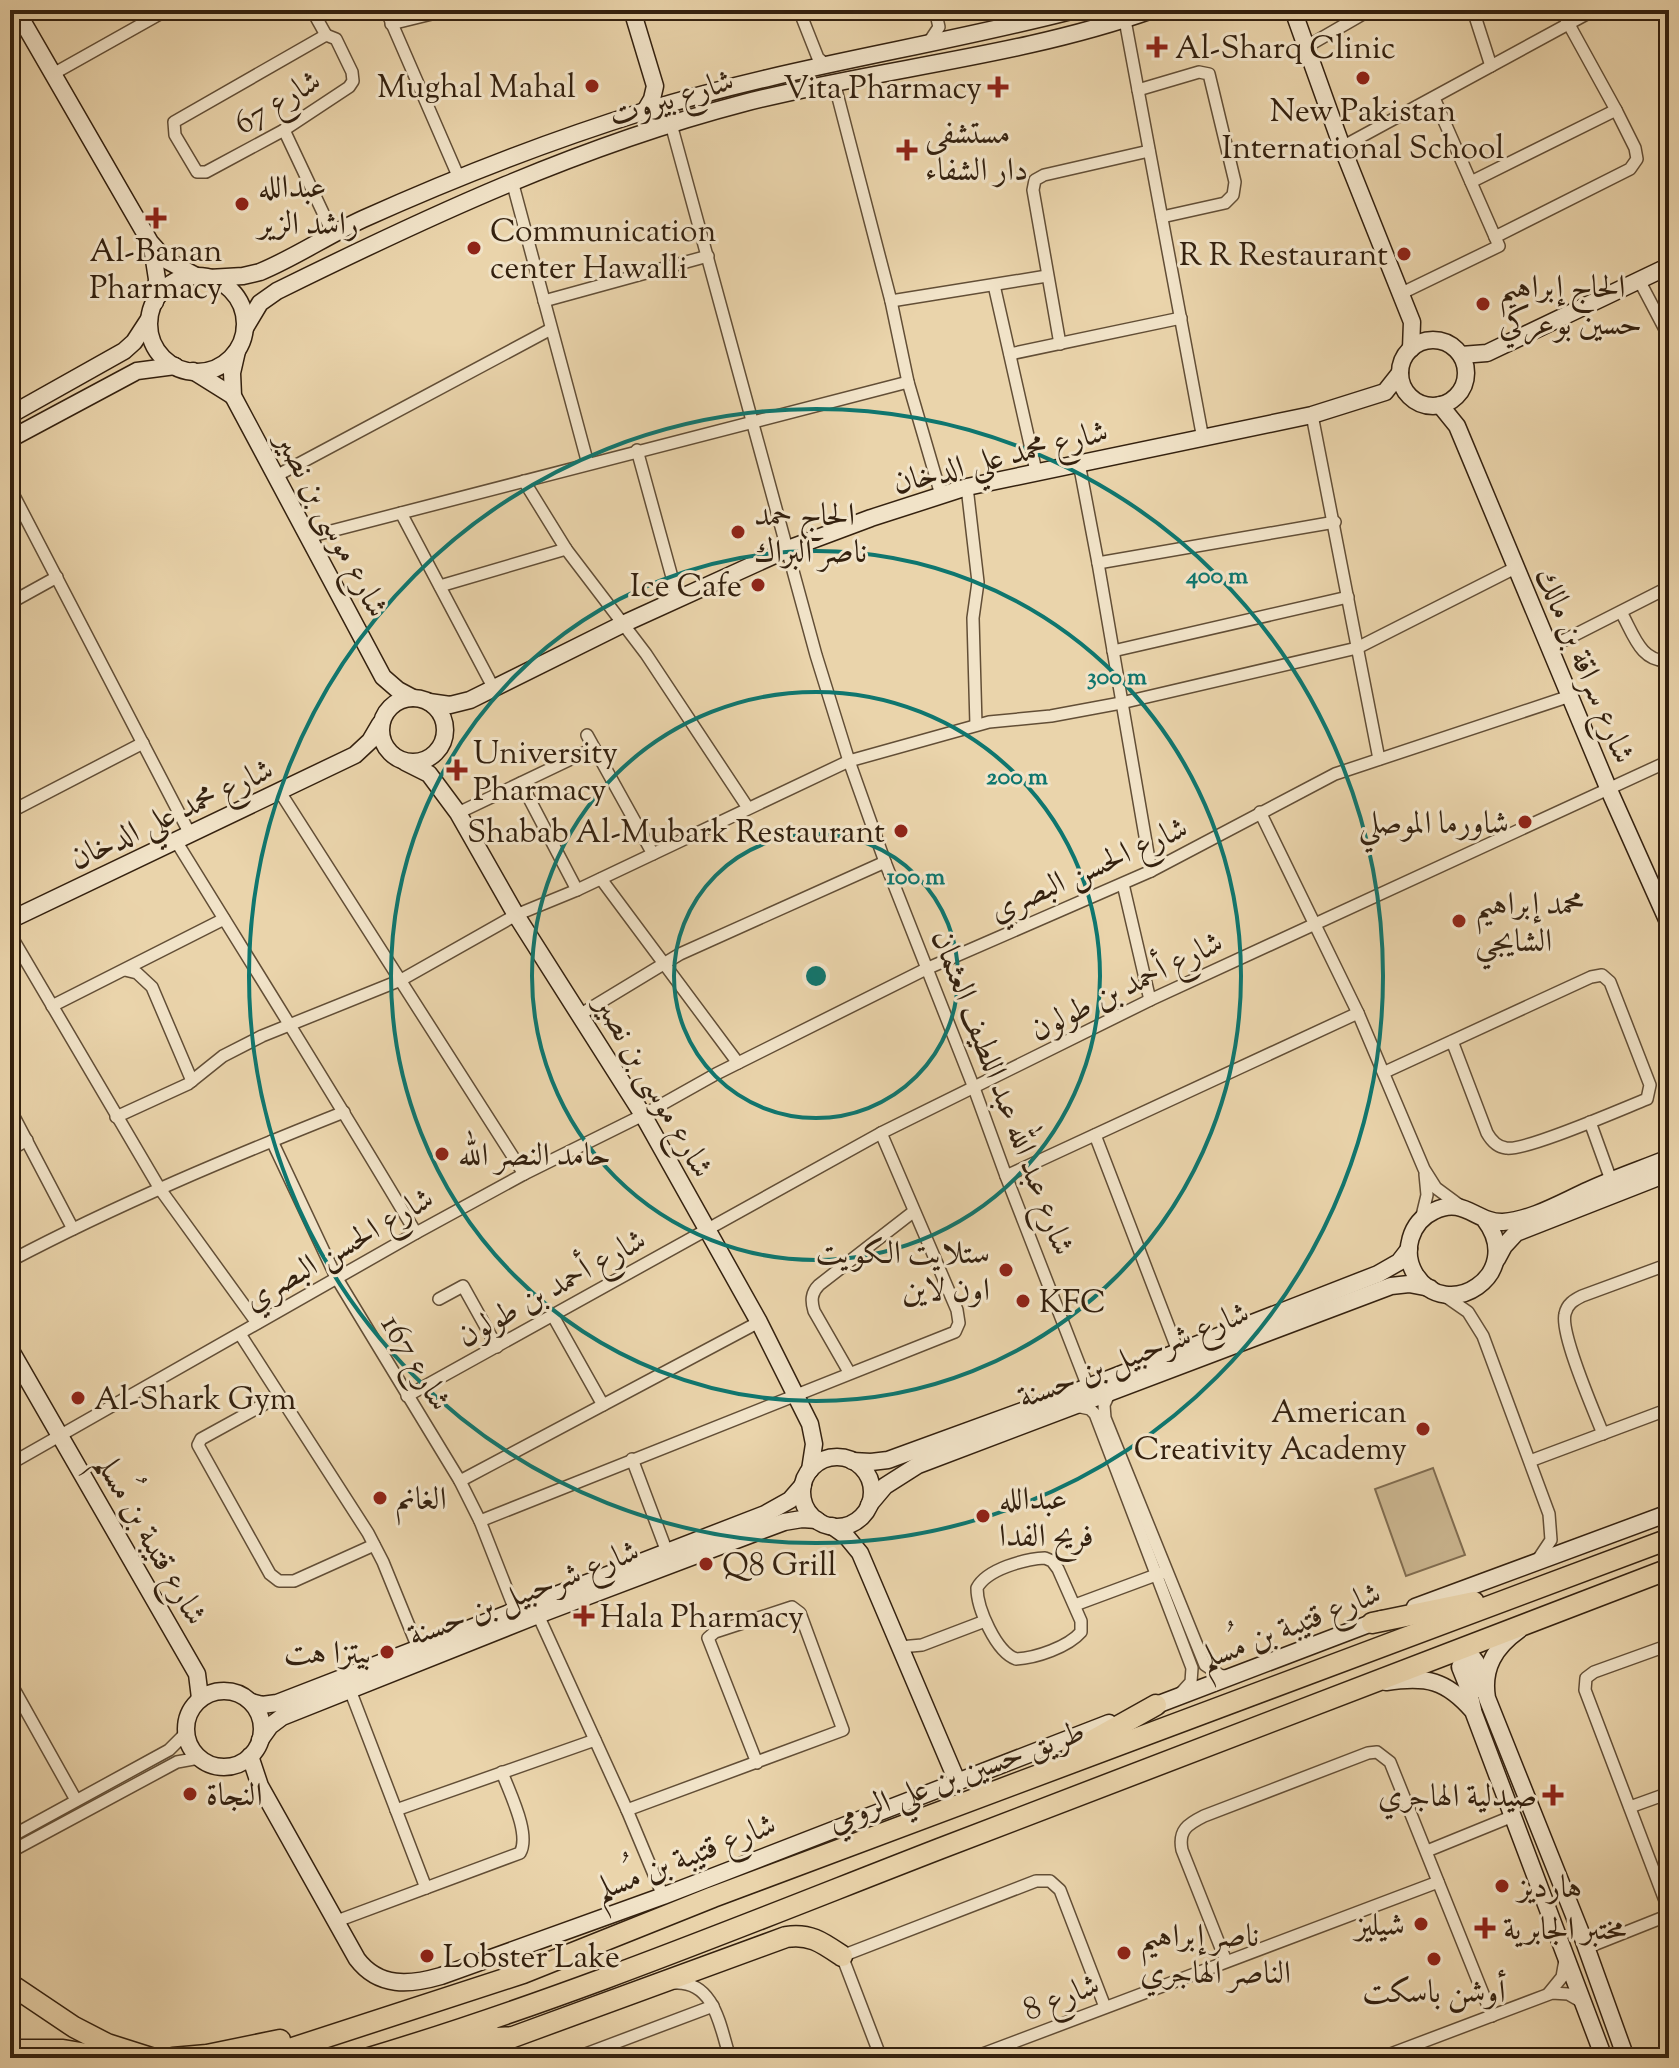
<svg xmlns="http://www.w3.org/2000/svg" width="1679" height="2068" viewBox="0 0 1679 2068" font-family="'Sorts Mill Goudy',Amiri,serif">
<style>
.pitch{fill:#cbb690;stroke:#806c50;stroke-width:2}
.lines{fill:none;stroke-linecap:round;stroke-linejoin:round}
.street-casing{stroke:#624e36;stroke-width:14}
.secondary-casing{stroke:#34210f;stroke-width:19}
.highway-casing{stroke:#34210f;stroke-width:23}
.street{stroke:#f1e3c8;stroke-width:11}
.secondary{stroke:#f1e3c8;stroke-width:16}
.highway{stroke:#ead4ab;stroke-width:20}
.ring{fill:none;stroke:#0f766e;stroke-width:4}
.poi-dot{fill:#8f2418;stroke:#f1e3c8;stroke-width:3}
.labels{text-anchor:middle;stroke-width:6;stroke-linejoin:round;paint-order:stroke}
.poi-label{font-size:32px;fill:#34210f;stroke:#f1e3c8;text-anchor:start}
.street-label{font-size:32px;fill:#34210f;stroke:#f1e3c8}
.centre{fill:#0f766e;stroke:#f1e3c8;stroke-width:4}
.ring-label{font-size:24px;text-anchor:middle;font-weight:bold;fill:#0f766e;stroke:#f1e3c8;stroke-width:6;stroke-linejoin:round;paint-order:stroke}
</style>
<rect width="100%" height="100%" fill="#ead4ab"/>
<filter id="stains"><feTurbulence type="fractalNoise" baseFrequency=".0025" numOctaves="4"/><feColorMatrix values="0 0 0 0 .2 0 0 0 0 .09 0 0 0 0 .02 0 0 0 .5 -.17"/></filter>
<radialGradient id="worn" r=".72"><stop offset=".6" stop-color="#630" stop-opacity="0"/><stop offset="1" stop-color="#630" stop-opacity=".3"/></radialGradient>
<polygon class="pitch" points="1433,1468 1465,1555 1406,1576 1375,1489"/>
<g class="lines">
<defs>
<g id="street">
<polyline points="312,10 326,35"/>
<polyline points="386,10 459,178"/>
<polyline points="799,10 818,58 825,64"/>
<polyline points="1473,10 1491,66"/>
<polyline points="1125,20 1203,439"/>
<polyline points="391,24 448,10"/>
<polygon points="326,35 336,39 352,72 353,81 349,87 284,130 206,172 197,172 175,135 174,122"/>
<polyline points="929,42 939,27 935,10"/>
<polyline points="1306,47 1370,10"/>
<polyline points="53,74 167,10"/>
<polyline points="834,82 891,301 908,382 941,495"/>
<polyline points="1138,90 1199,72 1209,74 1235,182 1233,195 1225,203 1162,217"/>
<polyline points="671,124 816,655 849,761 885,862 974,1088 1006,1176 1088,1387"/>
<polyline points="284,130 333,234"/>
<polyline points="1342,147 1594,10"/>
<polyline points="512,181 588,464"/>
<polyline points="1471,182 1616,110"/>
<polyline points="1495,237 1630,169 1637,159 1635,148 1616,110 1561,10"/>
<polyline points="1639,280 1669,337"/>
<polyline points="994,285 1036,471"/>
<polyline points="1400,294 1499,246 1434,98"/>
<polyline points="544,301 708,256"/>
<polyline points="891,301 1047,276"/>
<polyline points="1060,344 1033,190 1035,180 1044,175 1149,151"/>
<polyline points="1010,354 1181,318"/>
<polyline points="1312,415 1379,759"/>
<polyline points="637,450 678,599"/>
<polyline points="1079,463 1098,563 1151,871"/>
<polyline points="276,476 551,329"/>
<polyline points="524,481 566,549 646,654 748,808"/>
<polyline points="967,487 978,582 973,618 976,725"/>
<polyline points="10,488 190,834"/>
<polyline points="401,513 493,687"/>
<polyline points="308,537 908,382"/>
<polyline points="1098,563 1335,522"/>
<polyline points="440,586 566,549"/>
<polyline points="10,603 57,577"/>
<path d="M1621,612C1633,633 1641,664 1669,660"/>
<polyline points="1549,648 1669,587"/>
<polyline points="1113,651 1348,597"/>
<polyline points="587,735 653,854"/>
<polyline points="521,783 577,890"/>
<polyline points="280,792 524,1174"/>
<polyline points="10,812 143,743"/>
<polyline points="1260,812 1358,1013 1424,1169 1436,1188 1459,1205"/>
<polyline points="458,813 594,748"/>
<path d="M176,841C256,971 338,1101 416,1233"/>
<polyline points="601,879 738,1063"/>
<polyline points="1123,884 1150,1000"/>
<polyline points="10,934 160,1189 257,1323"/>
<polyline points="125,970 137,973 152,987 192,1081"/>
<polyline points="52,1006 224,919"/>
<polyline points="581,1014 680,954 885,862"/>
<path d="M1385,1072L1591,977L1602,975L1610,982L1650,1085L1647,1099C1624,1108 1524,1152 1506,1148C1497,1147 1491,1140 1487,1133L1452,1041"/>
<polyline points="10,1109 73,1229"/>
<polyline points="116,1117 188,1084 223,1056 262,1036 401,980 516,915 577,890 849,761 989,722 1051,716 1121,703 1357,648 1515,568"/>
<polyline points="1590,1122 1611,1180"/>
<polyline points="1095,1135 1178,1351"/>
<polyline points="272,1141 336,1277 460,1481 480,1521 515,1610"/>
<polyline points="10,1150 27,1140"/>
<polyline points="1006,1176 1358,1013"/>
<polyline points="1421,1220 1427,1195 1425,1174"/>
<path d="M10,1261C118,1204 231,1157 344,1112"/>
<polyline points="1445,1296 1468,1312 1483,1336 1549,1514 1551,1540 1537,1561"/>
<polyline points="439,1299 463,1286 497,1347"/>
<polyline points="553,1316 603,1405"/>
<polyline points="240,1334 368,1533 383,1562 418,1648"/>
<path d="M849,1372L814,1311C811,1301 811,1293 819,1285L913,1212"/>
<polyline points="1110,1392 1104,1405 1105,1418 1205,1665 1220,1675 1229,1677"/>
<polyline points="279,1396 201,1439 198,1445 270,1574 279,1581 294,1581 374,1545"/>
<polyline points="407,1396 881,1133 1150,1000 1669,761"/>
<polyline points="1076,1406 1090,1409 1095,1414 1192,1668 1191,1682 1181,1693"/>
<path d="M1603,1434C1594,1411 1560,1334 1565,1314C1567,1304 1574,1300 1582,1296L1669,1264"/>
<polyline points="632,1459 667,1552"/>
<polyline points="1530,1461 1669,1409"/>
<polyline points="10,1464 416,1233 524,1174 643,1115 716,1074 926,969 1151,871 1335,774 1570,696"/>
<polyline points="460,1481 759,1322"/>
<polyline points="480,1521 955,1332 959,1323 957,1310 881,1133"/>
<path d="M1045,1558L1052,1561L1058,1569L1081,1621V1632C1068,1647 1036,1658 1016,1659C996,1652 977,1608 977,1588C987,1569 1025,1559 1045,1558Z"/>
<polyline points="1075,1605 1164,1572"/>
<polyline points="538,1615 627,1810 663,1896"/>
<polyline points="1669,1645 1594,1672 1586,1678 1585,1690 1669,1911"/>
<polyline points="900,1647 922,1645 985,1621"/>
<polyline points="10,1682 76,1800"/>
<polyline points="350,1690 426,1888"/>
<polyline points="1630,1807 1669,1793"/>
<polyline points="396,1810 595,1740"/>
<polyline points="627,1810 843,1730 800,1613 792,1607 715,1632 708,1638 757,1763"/>
<polyline points="10,1837 169,1750 186,1733"/>
<polyline points="1427,1851 1513,1816"/>
<polyline points="10,1852 177,1762 199,1758"/>
<path d="M337,1921L520,1853C531,1834 509,1792 502,1772"/>
<polyline points="1586,1948 1669,1915"/>
<path d="M1226,1961L1182,1850C1178,1830 1188,1824 1204,1816L1368,1753L1377,1752L1390,1762L1492,2016"/>
<path d="M675,1983C715,1981 720,2027 730,2058"/>
<polyline points="1549,1993 1562,1977 1565,1960"/>
<polyline points="575,2058 713,2006"/>
<polyline points="881,2058 842,1956 1036,1881 1050,1881 1060,1890 1105,2007"/>
<polyline points="972,2058 1438,1882"/>
<polyline points="1380,2058 1552,1993 1568,1994 1582,2002"/>
</g>
<g id="secondary">
<polyline points="16,10 150,242 166,260 198,277"/>
<polyline points="632,10 655,86 652,99 645,111"/>
<polyline points="1293,10 1342,147 1412,322 1411,349"/>
<polyline points="152,247 157,279 155,302"/>
<circle cx="197" cy="324" r="48"/>
<path d="M209,278L243,276L260,272C296,257 328,235 363,219C454,178 549,141 645,111C786,67 932,47 1075,10"/>
<path d="M245,328L260,303L277,291C429,216 579,146 744,103C880,68 1019,57 1152,10"/>
<circle cx="1433" cy="373" r="33"/>
<polyline points="237,351 232,373 233,396 383,677 398,690 413,698"/>
<polyline points="1461,355 1487,353 1669,266"/>
<polyline points="193,371 233,396"/>
<polyline points="1440,405 1457,426 1609,790 1669,924"/>
<polyline points="10,415 124,351 134,342 149,319"/>
<polyline points="10,439 137,371 175,366"/>
<circle cx="413" cy="730" r="32"/>
<polyline points="429,702 450,705 470,700 623,624 788,549 871,518 967,487 1312,415 1385,392 1400,373"/>
<polyline points="405,762 429,774 458,813 516,915 643,1115 759,1322 810,1424 814,1444 810,1470"/>
<polyline points="10,920 355,755 370,741 380,724"/>
<path d="M1485,1220C1526,1274 1447,1325 1415,1274C1402,1252 1410,1222 1434,1211C1464,1196 1476,1223 1503,1222C1532,1220 1562,1202 1589,1190C1615,1178 1642,1169 1669,1158"/>
<polyline points="1497,1259 1504,1246 1516,1233 1669,1173"/>
<polyline points="10,1349 197,1674 200,1698"/>
<circle cx="837" cy="1492" r="35"/>
<polyline points="852,1461 871,1462 888,1460 1088,1387 1378,1274 1399,1262 1409,1249"/>
<polyline points="869,1505 885,1486 918,1465 1391,1286 1409,1284 1430,1288"/>
<polyline points="832,1526 846,1536 860,1553 957,1781"/>
<polyline points="1415,1607 1669,1513"/>
<path d="M1519,1630C1495,1647 1482,1668 1487,1698L1581,1933L1626,2058"/>
<path d="M1386,1682C1427,1676 1446,1680 1473,1711L1604,2058"/>
<circle cx="224" cy="1729" r="38"/>
<polyline points="251,1702 262,1705 277,1703 765,1514 790,1500 803,1485"/>
<polyline points="1146,1709 1382,1619"/>
<polyline points="1473,1710 1468,1687 1460,1667 1465,1658 1473,1658 1476,1662 1478,1689"/>
<polyline points="260,1740 270,1726 282,1717 538,1615 784,1522 802,1519 817,1520"/>
<path d="M250,1756L260,1786L357,1959C379,1988 410,1985 441,1976L663,1896L1109,1723"/>
</g>
<g id="highway">
<polyline points="1372,1623 1474,1602"/>
<polyline points="1072,1752 1156,1705"/>
<polyline points="10,1984 74,2027 107,2044 151,2058"/>
<path d="M479,2039L513,2037L786,1937C810,1933 823,1943 842,1956"/>
<polyline points="10,2050 63,2050 110,2058"/>
<polyline points="173,2058 207,2055 280,2040"/>
<polyline points="262,2058 523,1973 713,1897 1669,1539"/>
<path d="M369,2058C563,2000 751,1922 939,1849C1182,1754 1426,1662 1669,1569"/>
<polyline points="430,2058 491,2035"/>
</g>
</defs>
<use href="#street" class="street-casing"/>
<use href="#secondary" class="secondary-casing"/>
<use href="#highway" class="highway-casing"/>
<use href="#street" class="street"/>
<use href="#secondary" class="secondary"/>
<use href="#highway" class="highway"/>
</g>
<g class="ring">
<circle cx="816" cy="976" r="142"/>
<circle cx="816" cy="976" r="284"/>
<circle cx="816" cy="976" r="425"/>
<circle cx="816" cy="976" r="567"/>
</g>
<g class="poi-dot">
<path d="M1153 35h8v8h8v8h-8v8h-8v-8h-8v-8h8z"/>
<circle cx="1363" cy="78" r="8"/>
<circle cx="592" cy="86" r="8"/>
<path d="M994 75h8v8h8v8h-8v8h-8v-8h-8v-8h8z"/>
<path d="M903 138h8v8h8v8h-8v8h-8v-8h-8v-8h8z"/>
<circle cx="242" cy="204" r="8"/>
<path d="M152 206h8v8h8v8h-8v8h-8v-8h-8v-8h8z"/>
<circle cx="474" cy="248" r="8"/>
<circle cx="1404" cy="254" r="8"/>
<circle cx="1483" cy="304" r="8"/>
<circle cx="738" cy="532" r="8"/>
<circle cx="758" cy="585" r="8"/>
<path d="M453 758h8v8h8v8h-8v8h-8v-8h-8v-8h8z"/>
<circle cx="1525" cy="822" r="8"/>
<circle cx="901" cy="831" r="8"/>
<circle cx="1459" cy="921" r="8"/>
<circle cx="442" cy="1154" r="8"/>
<circle cx="1006" cy="1270" r="8"/>
<circle cx="1023" cy="1301" r="8"/>
<circle cx="78" cy="1398" r="8"/>
<circle cx="1423" cy="1429" r="8"/>
<circle cx="380" cy="1498" r="8"/>
<circle cx="983" cy="1516" r="8"/>
<circle cx="706" cy="1564" r="8"/>
<path d="M580 1604h8v8h8v8h-8v8h-8v-8h-8v-8h8z"/>
<circle cx="387" cy="1652" r="8"/>
<circle cx="190" cy="1794" r="8"/>
<path d="M1549 1783h8v8h8v8h-8v8h-8v-8h-8v-8h8z"/>
<circle cx="1502" cy="1886" r="8"/>
<circle cx="1421" cy="1924" r="8"/>
<path d="M1481 1916h8v8h8v8h-8v8h-8v-8h-8v-8h8z"/>
<circle cx="1124" cy="1953" r="8"/>
<circle cx="427" cy="1956" r="8"/>
<circle cx="1434" cy="1959" r="8"/>
</g>
<g class="labels">
<g class="poi-label">
<text x="1175" y="58">Al-Sharq Clinic</text>
<text x="576" y="97" text-anchor="end">Mughal Mahal</text>
<text x="982" y="98" text-anchor="end">Vita Pharmacy</text>
<text x="1363" y="121" text-anchor="middle">New Pakistan<tspan x="1363" dy="37">International School</tspan></text>
<text x="925" y="143">مستشفى<tspan x="925" dy="37">دار الشفاء</tspan></text>
<text x="258" y="197">عبدالله<tspan x="258" dy="37">راشد الزير</tspan></text>
<text x="490" y="241">Communication<tspan x="490" dy="37">center Hawalli</tspan></text>
<text x="156" y="261" text-anchor="middle">Al-Banan<tspan x="156" dy="37">Pharmacy</tspan></text>
<text x="1388" y="265" text-anchor="end">R R Restaurant</text>
<text x="1499" y="297">الحاج إبراهيم<tspan x="1499" dy="37">حسين بوعركي</tspan></text>
<text x="754" y="525">الحاج حمد<tspan x="754" dy="37">ناصر البراك</tspan></text>
<text x="742" y="596" text-anchor="end">Ice Cafe</text>
<text x="473" y="763">University<tspan x="473" dy="37">Pharmacy</tspan></text>
<text x="1509" y="833" text-anchor="end">شاورما الموصلي</text>
<text x="885" y="842" text-anchor="end">Shabab Al-Mubark Restaurant</text>
<text x="1475" y="914">محمد إبراهيم<tspan x="1475" dy="37">الشايجي</tspan></text>
<text x="458" y="1165">حامد النصر الله</text>
<text x="990" y="1263" text-anchor="end">ستلايت الكويت<tspan x="990" dy="37">اون لاين</tspan></text>
<text x="1039" y="1312">KFC</text>
<text x="94" y="1409">Al-Shark Gym</text>
<text x="1407" y="1422" text-anchor="end">American<tspan x="1407" dy="37">Creativity Academy</tspan></text>
<text x="396" y="1509">الغانم</text>
<text x="999" y="1509">عبدالله<tspan x="999" dy="37">فريح الفدا</tspan></text>
<text x="722" y="1575">Q8 Grill</text>
<text x="600" y="1627">Hala Pharmacy</text>
<text x="371" y="1663" text-anchor="end">بيتزا هت</text>
<text x="206" y="1805">النجاة</text>
<text x="1537" y="1806" text-anchor="end">صيدلية الهاجري</text>
<text x="1518" y="1897">هارديز</text>
<text x="1405" y="1935" text-anchor="end">شيليز</text>
<text x="1503" y="1939">مختبر الجابرية</text>
<text x="1140" y="1946">ناصر إبراهيم<tspan x="1140" dy="37">الناصر الهاجري</tspan></text>
<text x="443" y="1967">Lobster Lake</text>
<text x="1434" y="2002" text-anchor="middle">أوشن باسكت</text>
</g>
<g class="street-label">
<text transform="translate(671 97) rotate(-17)" y="11">شارع بيروت</text>
<text transform="translate(277 101) rotate(-31)" y="11">شارع 67</text>
<text transform="translate(1000 456) rotate(-14)" y="11">شارع محمد علي الدخان</text>
<text transform="translate(333 524) rotate(62)" y="11">شارع موسى بن نصير</text>
<text transform="translate(1586 665) rotate(67)" y="11">شارع سراقة بن مالك</text>
<text transform="translate(171 813) rotate(-25)" y="11">شارع محمد علي الدخان</text>
<text transform="translate(1088 868) rotate(-24)" y="11">شارع الحسن البصري</text>
<text transform="translate(1126 985) rotate(-26)" y="11">شارع أحمد بن طولون</text>
<text transform="translate(655 1086) rotate(60)" y="11">شارع موسى بن نصير</text>
<text transform="translate(1004 1092) rotate(69)" y="11">شارع عبد الله عبد اللطيف العثمان</text>
<text transform="translate(338 1248) rotate(-30)" y="11">شارع الحسن البصري</text>
<text transform="translate(551 1287) rotate(-29)" y="11">شارع أحمد بن طولون</text>
<text transform="translate(1133 1354) rotate(-21)" y="11">شارع شرحبيل بن حسنة</text>
<text transform="translate(417 1362) rotate(59)" y="11">شارع 167</text>
<text transform="translate(152 1539) rotate(60)" y="11">شارع قتيبة بن مُسلم</text>
<text transform="translate(523 1592) rotate(-21)" y="11">شارع شرحبيل بن حسنة</text>
<text transform="translate(1290 1625) rotate(-21)" y="11">شارع قتيبة بن مُسلم</text>
<text transform="translate(956 1775) rotate(-20)" y="11">طريق حسين بن علي الرومي</text>
<text transform="translate(685 1856) rotate(-21)" y="11">شارع قتيبة بن مُسلم</text>
<text transform="translate(1061 1996) rotate(-21)" y="11">شارع 8</text>
</g>
</g>
<circle cx="816" cy="976" r="12" class="centre"/>
<g class="ring-label">
<text x="1217" y="583">400 m</text>
<text x="1117" y="684">300 m</text>
<text x="1017" y="784">200 m</text>
<text x="916" y="884">100 m</text>
</g>
<rect width="1679" height="2068" fill="none" stroke="#ead4ab" stroke-width="40"/>
<rect x="12" y="12" width="1655" height="2044" fill="none" stroke="#34210f" stroke-width="4"/>
<rect x="20" y="20" width="1639" height="2028" fill="none" stroke="#34210f" stroke-width="2"/>
<rect width="100%" height="100%" filter="url(#stains)"/>
<rect width="100%" height="100%" fill="url(#worn)"/>
</svg>
